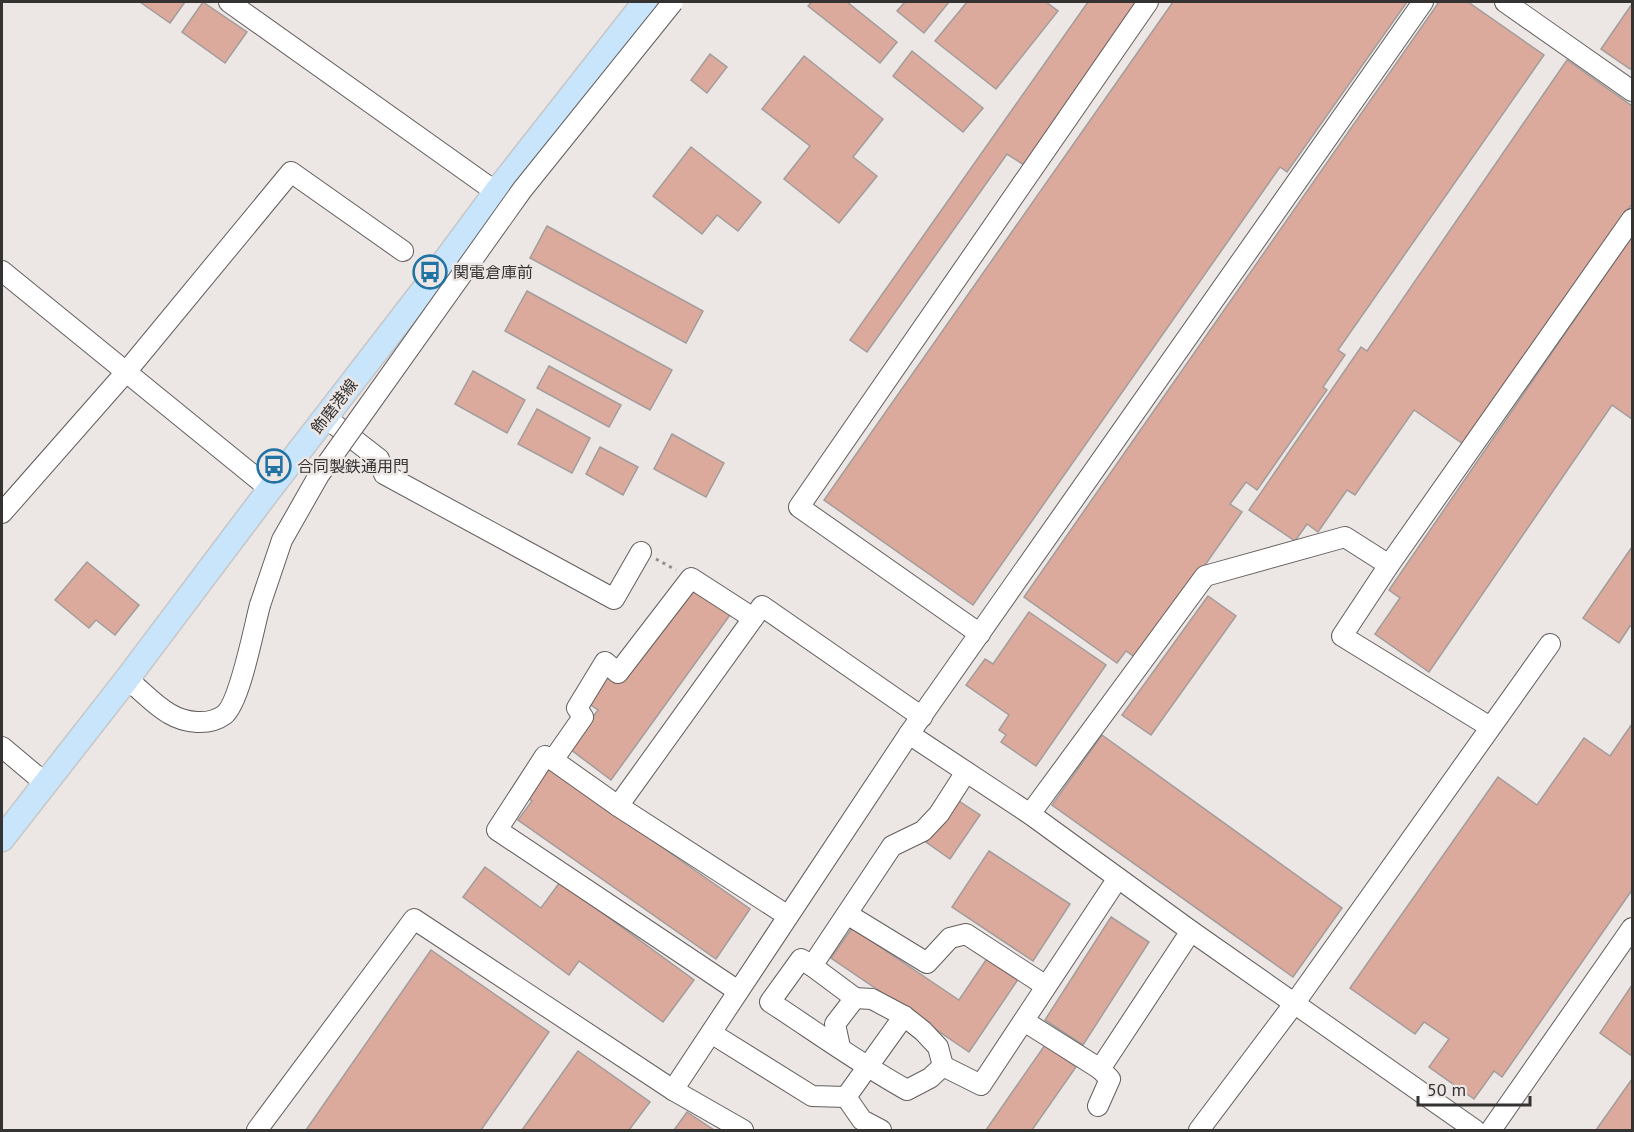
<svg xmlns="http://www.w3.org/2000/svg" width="1634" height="1132" viewBox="0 0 1634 1132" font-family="'PT Sans','Noto Sans JP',sans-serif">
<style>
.building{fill:#dbaa9d;stroke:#a29c9b;stroke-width:1.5}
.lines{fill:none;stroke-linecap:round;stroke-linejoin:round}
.minor-casing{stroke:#635e5d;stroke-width:22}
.major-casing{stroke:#c6c6c6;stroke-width:27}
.path{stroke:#918d8c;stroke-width:3;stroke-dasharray:3 4.5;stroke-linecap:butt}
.minor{stroke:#fff;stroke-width:20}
.major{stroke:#c8e5fb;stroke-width:24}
.minor-bridge-casing{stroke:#635e5d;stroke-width:22;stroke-linecap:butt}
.minor-bridge{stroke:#fff;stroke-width:20}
.labels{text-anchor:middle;stroke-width:5;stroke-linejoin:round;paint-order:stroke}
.poi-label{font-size:16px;fill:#353332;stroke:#ece6e5;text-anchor:start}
.street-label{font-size:16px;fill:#353332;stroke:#ece6e5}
</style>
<rect width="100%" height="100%" fill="#ece6e5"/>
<g class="building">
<polygon points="140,2 185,2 170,23"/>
<polygon points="203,2 247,32 225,63 182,32"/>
<polygon points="812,2 847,2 897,42 880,63 808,6"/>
<polygon points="905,2 949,2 924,33 897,11"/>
<polygon points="967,2 1046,2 1058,11 996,89 935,41"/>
<polygon points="1088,2 1138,2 1024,165 1007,154 867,352 850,340"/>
<polygon points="1173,2 1407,2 1287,172 1280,167 973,605 824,500"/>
<polygon points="1439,2 1468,2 1544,55 1338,350 1345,355 1323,387 1327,390 1257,490 1246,482 1230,504 1242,512 1139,660 1126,651 1117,663 1024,597"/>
<polygon points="1632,4 1632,67 1630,69 1601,49"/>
<polygon points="912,51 983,108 963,132 893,76"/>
<polygon points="710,54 727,67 707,93 691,80"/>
<polygon points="804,56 883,119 853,157 877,176 839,223 784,179 810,146 762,109"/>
<polygon points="1567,60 1632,106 1632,204 1466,446 1414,410 1355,495 1347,490 1318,532 1307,524 1295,541 1249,510 1361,347 1367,351"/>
<polygon points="691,147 761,202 738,231 717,215 702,234 653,196"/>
<polygon points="547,226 703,311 686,343 530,258"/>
<polygon points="1632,236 1632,419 1612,405 1429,672 1375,634 1400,598 1389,590"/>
<polygon points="527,291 672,370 650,410 505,331"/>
<polygon points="549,366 621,405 609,427 537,388"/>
<polygon points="473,371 525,400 507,433 455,404"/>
<polygon points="537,409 590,438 572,473 518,444"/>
<polygon points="672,434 724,463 706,497 654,469"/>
<polygon points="600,447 638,467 623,495 586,474"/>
<polygon points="1632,547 1632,627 1630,626 1619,643 1583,618"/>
<polygon points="87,562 139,605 115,635 96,620 89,628 55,600"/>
<polygon points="692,587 730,615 611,780 570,749 598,710 585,701 608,671 623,682"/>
<polygon points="1208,596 1236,616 1151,735 1122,715"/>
<polygon points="1029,612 1106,665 1036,766 1001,742 1006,735 999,730 1009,715 966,685 985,659 993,664"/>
<polygon points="1632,724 1632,890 1502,1077 1494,1071 1474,1099 1429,1067 1449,1039 1424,1022 1415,1034 1350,988 1498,777 1537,805 1584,738 1610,756"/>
<polygon points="1102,735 1342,908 1293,977 1052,805"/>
<polygon points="546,766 750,909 716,959 518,820 532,801 525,796"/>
<polygon points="956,799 980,815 950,859 926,842"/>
<polygon points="989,851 1070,904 1033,961 952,907"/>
<polygon points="485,867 541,908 560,882 694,980 663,1022 579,961 569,975 463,897"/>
<polygon points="1111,917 1149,942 1083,1045 1045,1020"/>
<polygon points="852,928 959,1000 988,957 1019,978 969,1052 831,958"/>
<polygon points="431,950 549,1032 481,1130 306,1130"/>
<polygon points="1632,985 1632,1056 1600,1033"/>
<polygon points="1045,1045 1076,1067 1032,1130 986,1130"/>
<polygon points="578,1051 650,1102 629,1130 522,1130"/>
<polygon points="1632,1079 1632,1130 1596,1130"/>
<polygon points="687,1112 714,1130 674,1130"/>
</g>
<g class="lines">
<defs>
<g id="minor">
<polyline points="229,2 496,192"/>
<polyline points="1505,2 1632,91"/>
<polyline points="2,271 270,489"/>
<polyline points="325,417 379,459 384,474 614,599 641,552"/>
<polyline points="2,513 126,372 291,172 403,251"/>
<polyline points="1389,565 1342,636 1490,727"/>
<polyline points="980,634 799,507 1148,2"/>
<path d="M127,679C141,690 155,706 170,714C185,723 209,726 224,715C240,703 254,627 260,605"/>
<polyline points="909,734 1030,814 1191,931 1475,1130"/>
<polyline points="2,747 45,783"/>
<polyline points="553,760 545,756 497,830 738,991"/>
<path d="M966,772L939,814L923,831L892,846L812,966L801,959L770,1002C816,1032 860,1064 907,1090L930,1078L943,1066L981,1085L1118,878"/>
<polyline points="618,806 553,760 583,717 577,708 605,662 618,673 691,578 753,618"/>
<polyline points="1030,814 1205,576 1345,537 1389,565 1632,219"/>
<polyline points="847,914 927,963 950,938 966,934 1046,986"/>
<polyline points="788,916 618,806 762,606 922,717"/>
<polyline points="812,966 855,998 872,999 904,1016 923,1031 938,1047 943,1066"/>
<polyline points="1024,1021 1100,1069"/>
<polyline points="711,1033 812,1096 846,1097"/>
<polyline points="840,1047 835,1024 855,998"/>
<polyline points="673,1090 909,734 1423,2"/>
<polyline points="1098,1106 1110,1079 1100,1069 1191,931"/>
<polyline points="257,1130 414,919 673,1090 743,1130"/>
<polyline points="881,1130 862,1120 846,1097 904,1016"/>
<polyline points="1199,1130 1294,1004 1550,644"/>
<polyline points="1491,1130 1632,928"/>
</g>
<polyline id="major" points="2,839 127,679 270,489 425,288 496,192 645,2"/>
</defs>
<use href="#minor" class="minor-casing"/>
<use href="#major" class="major-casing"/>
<polyline class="path" points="656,559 676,570"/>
<use href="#minor" class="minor"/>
<use href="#major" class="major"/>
<defs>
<polyline id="minor-bridge" points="260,605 282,540 319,475 522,190 673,2"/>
</defs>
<use href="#minor-bridge" class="minor-bridge-casing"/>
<use href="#minor-bridge" class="minor-bridge"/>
</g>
<defs>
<symbol id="bus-ring" viewBox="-11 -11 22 22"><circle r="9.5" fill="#ece6e5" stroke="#2173a4" stroke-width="1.5"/><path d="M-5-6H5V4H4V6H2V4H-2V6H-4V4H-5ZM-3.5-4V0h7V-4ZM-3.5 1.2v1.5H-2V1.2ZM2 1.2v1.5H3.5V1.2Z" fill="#2173a4"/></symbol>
</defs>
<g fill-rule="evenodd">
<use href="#bus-ring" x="411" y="253" width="38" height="38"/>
<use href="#bus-ring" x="255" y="447" width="38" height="38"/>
</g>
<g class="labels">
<g class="poi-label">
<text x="453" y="278">関電倉庫前</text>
<text x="297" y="472">合同製鉄通用門</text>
</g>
<g class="street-label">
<text transform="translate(334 406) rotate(-52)" y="6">飾磨港線</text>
</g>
</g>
<rect width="1634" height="1132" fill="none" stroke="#353332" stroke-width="6"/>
<path d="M1418 1096v9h112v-9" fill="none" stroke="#353332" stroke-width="3"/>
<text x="1427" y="1096" font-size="18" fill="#353332" stroke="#ece6e5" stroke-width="4.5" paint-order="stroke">50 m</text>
</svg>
